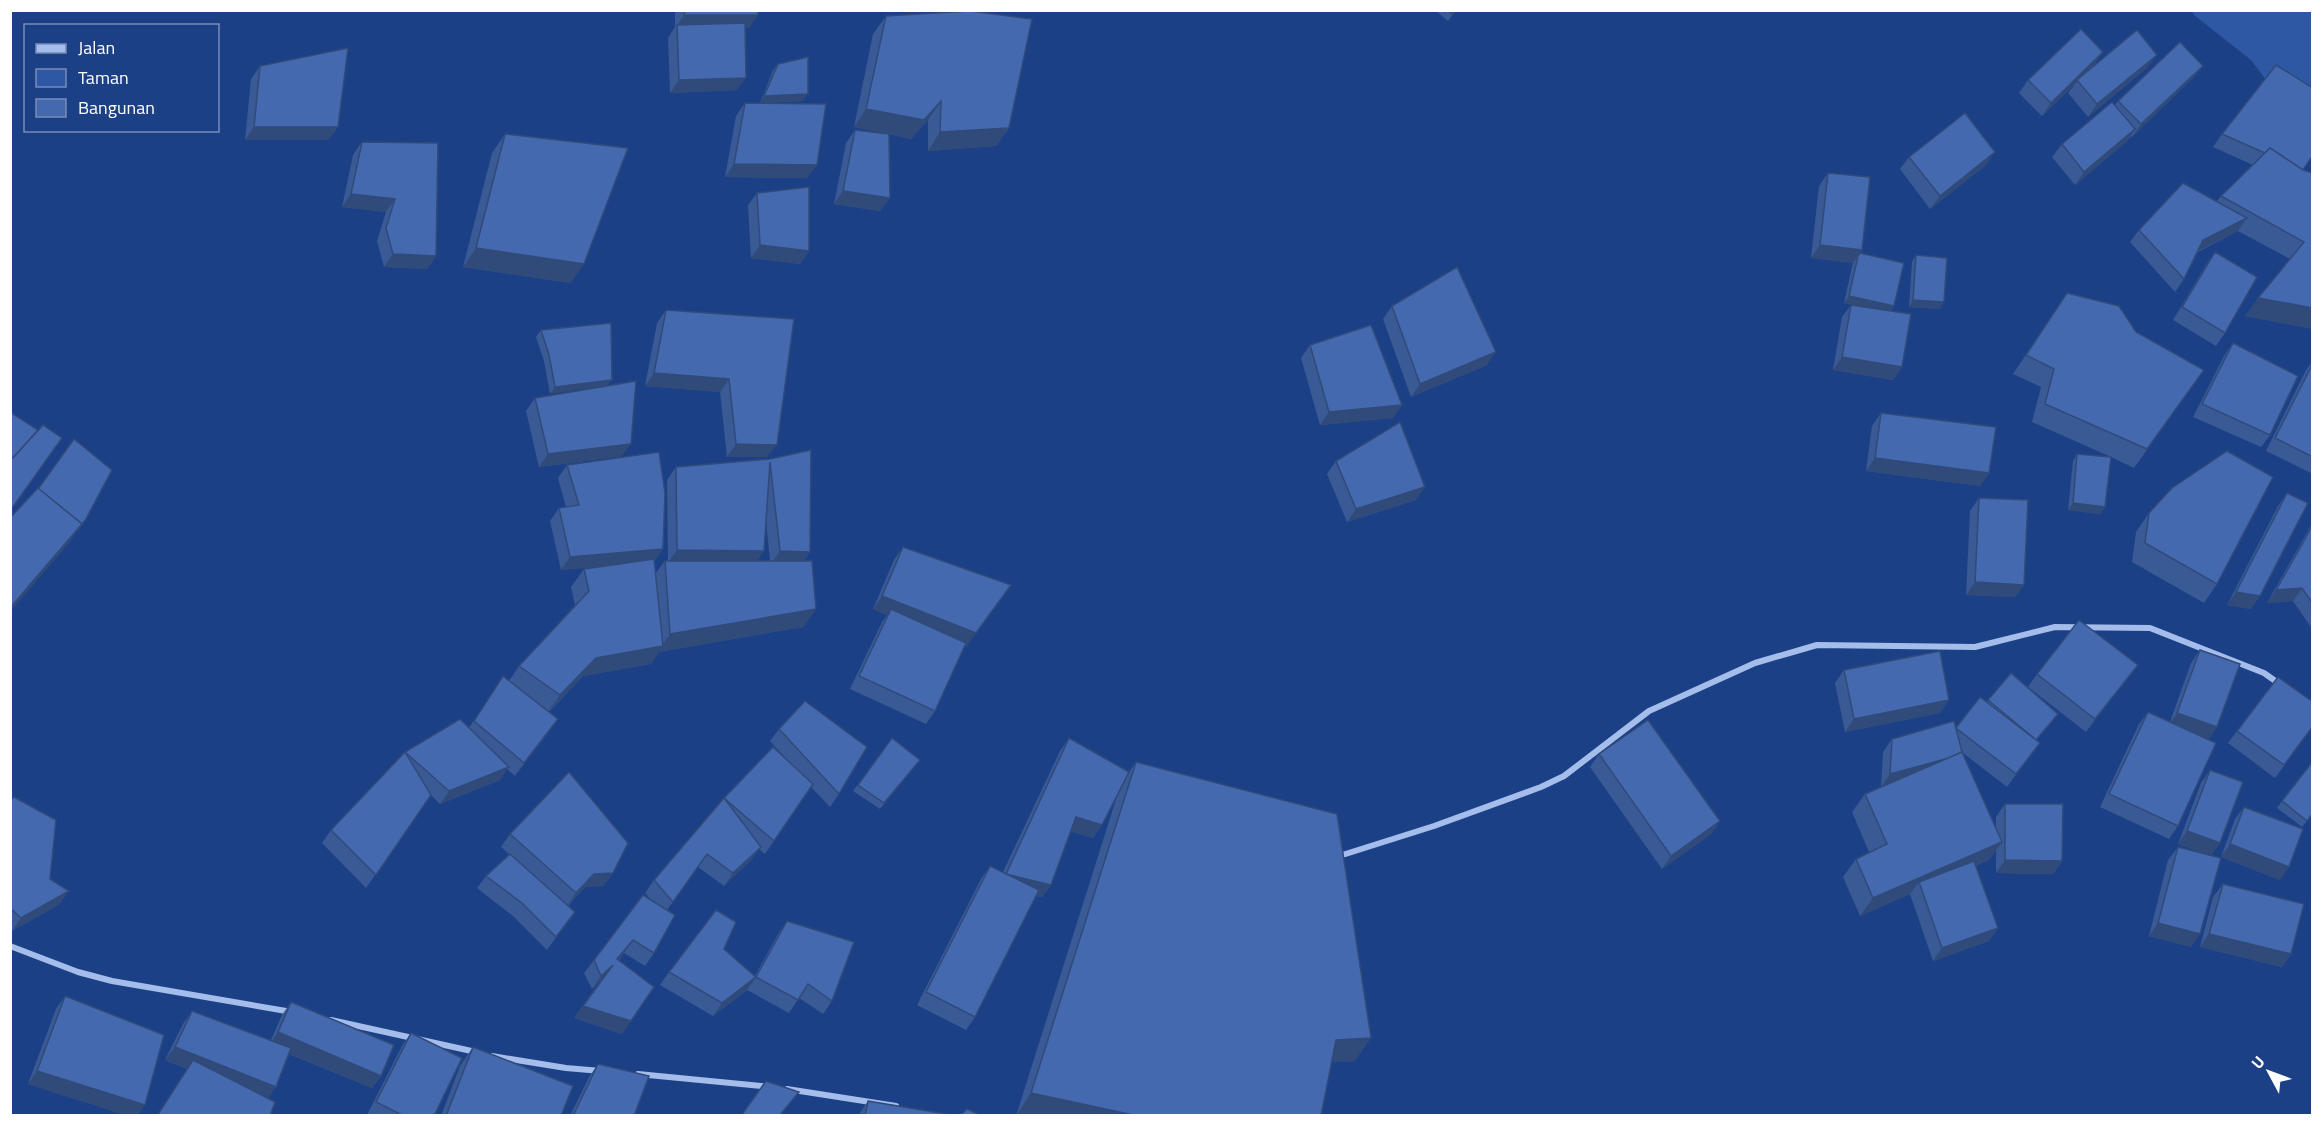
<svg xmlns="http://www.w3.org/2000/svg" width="2323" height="1126" viewBox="0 0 2323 1126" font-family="'Titillium Web',sans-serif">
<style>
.green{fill:#2f58a4}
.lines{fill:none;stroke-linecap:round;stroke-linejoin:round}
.street{stroke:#a4bdeb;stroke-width:6}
.wall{fill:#3a5a96;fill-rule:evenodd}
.shaded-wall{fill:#304a7a}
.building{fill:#4469af;stroke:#304a7a;stroke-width:1.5}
</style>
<rect width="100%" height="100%" fill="#1c4086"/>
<polygon class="green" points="2192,11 2312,11 2312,146 2297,121 2251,60 2194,15"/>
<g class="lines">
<g class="street">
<polyline points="1336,857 1434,826 1541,787 1564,776 1649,711 1755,663 1817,645 1975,647 2055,627 2150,628 2264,673 2281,685"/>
<polyline points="10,946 78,972 112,981 292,1012"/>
<polyline points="331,1020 476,1052"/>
<polyline points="492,1056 566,1068 601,1071"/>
<polyline points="638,1074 771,1087"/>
<polyline points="787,1089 896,1106"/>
</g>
</g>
<g class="wall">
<polygon points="675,10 758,10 749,28 745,28 737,90 670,93 668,38 675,27"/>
<polygon points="1435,10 1456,10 1448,21"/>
<polygon points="886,16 1009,128 996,146 928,151 928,120 911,139 889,134 890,198 880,211 834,204 846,143 855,130 889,134 854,127 873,34"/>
<polygon points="2103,52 2094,65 2083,75 2148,67 2088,117 2068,93 2076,83 2042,116 2019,93 2028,80"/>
<polygon points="778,64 803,101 760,103 773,70"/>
<polygon points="260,66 329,140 245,140 251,79"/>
<polygon points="2203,66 2193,78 2132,137 2131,136 2126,142 2075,185 2052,157 2062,144 2115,105 2118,101"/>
<polygon points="745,103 807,178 725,177 736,116"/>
<polygon points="505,134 571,283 463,267 492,153"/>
<polygon points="2222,134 2303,170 2313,329 2245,316 2290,259 2238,231 2198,252 2184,279 2175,292 2130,242 2139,230 2217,201 2221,196 2253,165 2213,147"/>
<polygon points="362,142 436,256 427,269 384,267 377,241 386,212 342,207 353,155"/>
<polygon points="1909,157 1986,165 1930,209 1900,169"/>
<polygon points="1828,173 1862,250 1860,253 1894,306 1891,311 1902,367 1893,380 1833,370 1842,317 1851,305 1855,305 1844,303 1853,262 1853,263 1811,258 1819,186"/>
<polygon points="757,193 809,251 800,264 751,258 748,205"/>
<polygon points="2215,252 2225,333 2216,346 2173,320 2206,265"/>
<polygon points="1916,255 1940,309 1909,307 1912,262"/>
<polygon points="2067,293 2204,370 2134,468 2111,457 2105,507 2100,514 2068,510 2073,461 2077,454 2111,457 2032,422 2041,387 2013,374"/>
<polygon points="1392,306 1487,365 1411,397 1383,319"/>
<polygon points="666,310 794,319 767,457 727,457 720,392 645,386 657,323"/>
<polygon points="611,323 550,394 544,361 536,337 541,330"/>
<polygon points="2233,343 2270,435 2261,447 2193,417 2224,356"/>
<polygon points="1310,345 1393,418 1320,425 1301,358"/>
<polygon points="2313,361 2313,474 2266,451 2306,370"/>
<polygon points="535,398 622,456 539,467 526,411"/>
<polygon points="1881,413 1989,473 1980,486 1866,471 1872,426"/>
<path d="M770,459L810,552L803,561L816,609L803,627L659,652L651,664L583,676L549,712V732L515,776L507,769L500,780L440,804L431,795L366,888L322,843L331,830L405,752L469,728L503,676L509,681L519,666L575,605L571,587L584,569L602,566L561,570L550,521L559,508L566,507L558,478L567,465L654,562L655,574L665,561H668L667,480L676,467ZM766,520L770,561H756L764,551Z"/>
<polygon points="1336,461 1416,500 1347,522 1327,474"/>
<polygon points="2287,493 2251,609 2227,605 2278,506"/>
<polygon points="1979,498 2024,585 2015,597 1966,595 1970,511"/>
<polygon points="2149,513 2217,584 2204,603 2132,562 2136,532"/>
<polygon points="2313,522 2313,630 2293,601 2267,603"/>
<polygon points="903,547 967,646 965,646 935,711 926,724 850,689 882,622 887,615 873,609 894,560"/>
<polygon points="2200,650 2217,727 2208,740 2178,826 2169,839 2100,807 2139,724 2148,712 2170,722 2191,663"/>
<polygon points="2138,665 2086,732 2028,687 2037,674"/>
<polygon points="1844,670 1949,700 1940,713 1845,732 1835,683"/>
<polygon points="2011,673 2058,714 2036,740 2040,743 2007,787 1963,753 1996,829 1996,817 2005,804 2062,861 2053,874 1996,873 1996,850 1989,860 1975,866 1998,928 1989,941 1933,961 1910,894 1860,916 1843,877 1856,859 1869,852 1852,812 1865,794 1881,787 1883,752 1892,739 1955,728 1980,697 1987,702"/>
<polygon points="2313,727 2275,778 2228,743 2237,731"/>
<polygon points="779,729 839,794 830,807 811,787 765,854 759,849 752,859 724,886 698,867 667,910 654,953 645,966 624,953 619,960 622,1034 574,1018 601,980 592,989 584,973 594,960 651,900 645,893 654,880 724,798 790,763 770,741"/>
<polygon points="892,738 915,766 880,809 853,791"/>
<polygon points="1069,738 1129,772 1136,762 1355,1061 1331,1062 1321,1116 1016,1116 1117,796 1093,838 1070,831 1051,885 1042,897 1036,896 975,1017 966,1030 917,1005 981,879 990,866 1003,872 1060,751"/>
<polygon points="1599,754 1720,821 1711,834 1662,869 1590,767"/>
<polygon points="2210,770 2220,843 2211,855 2191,947 2149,936 2168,860 2178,847 2203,853 2178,844 2201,783"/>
<polygon points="10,801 50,879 60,904 12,931 10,929"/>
<polygon points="2282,801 2313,814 2302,827 2277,808"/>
<polygon points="2244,807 2280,880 2221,857 2235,819"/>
<polygon points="510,834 613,873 603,886 585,887 568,906 575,912 547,950 513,916 477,888 486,876 509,854 501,847"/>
<polygon points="2223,884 2291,954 2282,967 2200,947 2213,897"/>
<polygon points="787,921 832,1001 823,1014 799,998 789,1013 747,990 713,1016 660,985 669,972 724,949 755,976 778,934"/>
<polygon points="65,996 137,1116 128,1116 28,1084 56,1009"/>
<polygon points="291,1002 381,1076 372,1088 289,1054 268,1098 270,1116 157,1116 187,1069 165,1060 183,1024 192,1011 271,1040 282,1015"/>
<polygon points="411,1033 434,1116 367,1115 402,1046"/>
<polygon points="473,1047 561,1116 441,1116 460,1066"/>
<polygon points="598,1064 634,1116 570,1116 589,1077"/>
<polygon points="868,1101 952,1115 858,1116"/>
</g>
<g class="shaded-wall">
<polygon points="684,15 758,15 749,28 677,28 677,26"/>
<polygon points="2103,52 2094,65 2042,116 2051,103"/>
<polygon points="2157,55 2148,67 2088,117 2097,104"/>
<polygon points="2203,66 2193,78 2132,137 2141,124"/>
<polygon points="746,78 737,90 670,93 679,80"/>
<polygon points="808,94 803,101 760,103 764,96"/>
<polygon points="941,101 928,120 911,139 854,127 866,109"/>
<polygon points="254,127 338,127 329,140 245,140"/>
<polygon points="1009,128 996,146 928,151 940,132"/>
<polygon points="2135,129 2126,142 2075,185 2084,172"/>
<polygon points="1995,152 1986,165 1930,209 1940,196"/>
<polygon points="734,164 817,165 807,178 725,177"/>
<polygon points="843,191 890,198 880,211 834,204"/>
<polygon points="351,194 395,199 386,212 342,207"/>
<polygon points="2247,218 2238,231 2194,253 2203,240"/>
<polygon points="760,245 809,251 800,264 751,258"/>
<polygon points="1820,245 1862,250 1853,263 1811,258"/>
<polygon points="476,248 584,264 571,283 463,267"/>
<polygon points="393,254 436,256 427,269 384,267"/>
<polygon points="1849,296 1894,306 1890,313 1844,303"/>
<polygon points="2258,298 2313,308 2313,329 2245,316"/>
<polygon points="1913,300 1944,302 1940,309 1909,307"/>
<polygon points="1496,352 1487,365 1411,397 1420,384"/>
<polygon points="1842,357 1902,367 1893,380 1833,370"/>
<polygon points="654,373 729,379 720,392 645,386"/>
<polygon points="612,380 607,386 550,394 555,387"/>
<polygon points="1402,405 1393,418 1320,425 1329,412"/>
<polygon points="631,444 622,456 539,467 548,454"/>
<polygon points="736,444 777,445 767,457 727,457"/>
<polygon points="1875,458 1989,473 1980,486 1866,471"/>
<polygon points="1425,487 1416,500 1347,522 1356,509"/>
<polygon points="2073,503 2105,507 2100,514 2068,510"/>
<polygon points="82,524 69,543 10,612 10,608"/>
<polygon points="663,549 654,562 561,570 570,557"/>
<polygon points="677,550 764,551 755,564 668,563"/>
<polygon points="780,551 810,552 801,565 771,564"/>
<polygon points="1975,582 2024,585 2015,597 1966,595"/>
<polygon points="1011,585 967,646 888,615 891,609 887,615 873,609 882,596"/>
<polygon points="2302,588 2293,601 2267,603 2276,590"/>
<polygon points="2236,592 2260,596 2251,609 2227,605"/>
<polygon points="816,609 803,627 659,652 651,664 583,676 547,713 560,695 596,658 662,646 670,634"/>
<polygon points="2138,665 2128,678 2086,732 2095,719"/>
<polygon points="1949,700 1940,713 1845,732 1854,719"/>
<polygon points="2177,713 2217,727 2208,740 2168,726"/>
<polygon points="558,719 549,732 515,776 524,763"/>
<polygon points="2040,743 2031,756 2007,787 2016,774"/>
<polygon points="1963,754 1881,787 1890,774"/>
<polygon points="509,767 500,780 440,804 449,791"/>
<polygon points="1076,817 1102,825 1093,838 1066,830"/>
<polygon points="1720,821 1711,834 1662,869 1671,856"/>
<polygon points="2187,831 2220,843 2211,856 2178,844"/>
<polygon points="2002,842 1989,860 1921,889 1919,882 1910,894 1860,916 1873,898"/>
<polygon points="2230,844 2289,867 2280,880 2221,857"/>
<polygon points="761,847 752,859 724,886 733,873"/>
<polygon points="2005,860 2062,861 2053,874 1996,873"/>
<polygon points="613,873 603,886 585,887 567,906 576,893 594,874"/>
<polygon points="1006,874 1051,885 1042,897 997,886"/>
<polygon points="69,891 60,904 12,931 21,918"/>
<polygon points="575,912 566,925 547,950 556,937"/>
<polygon points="2158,923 2200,934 2191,947 2149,936"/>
<polygon points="1998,928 1989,941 1933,961 1942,948"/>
<polygon points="2209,934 2291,954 2282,967 2200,947"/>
<polygon points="633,940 624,953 608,971 617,959"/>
<polygon points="613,965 603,978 592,989 601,976"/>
<polygon points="756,977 747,990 713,1016 722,1003"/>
<polygon points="583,1006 631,1021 622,1034 574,1018"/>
<polygon points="278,1032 381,1076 372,1088 269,1045"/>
<polygon points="1371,1038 1355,1061 1320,1063 1336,1040"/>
<polygon points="175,1047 276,1087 267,1100 165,1060"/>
<polygon points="37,1071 145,1105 137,1116 128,1116 28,1084"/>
<polygon points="1031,1093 1138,1116 1016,1116"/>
</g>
<g class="building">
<polygon points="685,10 758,10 758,15 684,15"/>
<polygon points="1448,10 1455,10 1452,14"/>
<polygon points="970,11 1032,19 1009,128 940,132 941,101 924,120 866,109 886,16"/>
<polygon points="745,23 746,78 679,80 677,25"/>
<polygon points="2081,29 2103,52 2051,103 2028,80"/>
<polygon points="2137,30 2157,55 2097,104 2077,80"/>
<polygon points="2180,42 2203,66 2141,124 2118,101"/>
<polygon points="348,48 338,127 254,127 260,66"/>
<polygon points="808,57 808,94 764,96 778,64"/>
<polygon points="2276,65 2313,88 2313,155 2303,170 2270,148 2265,153 2222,134"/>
<polygon points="2112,102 2135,129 2084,172 2062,144"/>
<polygon points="745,103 826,104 817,165 734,164"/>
<polygon points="1965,113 1995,152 1940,196 1909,157"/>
<polygon points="855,130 889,134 890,198 843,191"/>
<polygon points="505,134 628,148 584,264 476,248"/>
<polygon points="362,142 438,143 436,256 393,254 386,228 395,199 351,194"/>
<polygon points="2270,148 2303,170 2313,173 2313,308 2258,298 2304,242 2221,196"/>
<polygon points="1828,173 1870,177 1862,250 1820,245"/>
<polygon points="2183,183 2247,218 2203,240 2184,279 2139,230"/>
<polygon points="809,187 809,251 760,245 757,193"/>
<polygon points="2215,252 2257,277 2225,333 2182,307"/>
<polygon points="1860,253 1904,263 1894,306 1849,296 1858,256"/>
<polygon points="1916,255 1947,258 1944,302 1913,300"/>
<polygon points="1457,267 1496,352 1420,384 1392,306"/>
<polygon points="2067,293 2119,306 2136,332 2204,370 2147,449 2045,404 2054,369 2026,355"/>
<polygon points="1851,305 1911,314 1902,367 1842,357"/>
<polygon points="666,310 794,319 777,445 736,444 729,379 654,373"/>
<polygon points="611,323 612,380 555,387 549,355 541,330"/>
<polygon points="1371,325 1402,405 1329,412 1310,345"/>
<polygon points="2233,343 2298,376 2270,435 2202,404"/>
<polygon points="2313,363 2313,457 2275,438"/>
<polygon points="636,381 631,444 548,454 535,398"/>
<polygon points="10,412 38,430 13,458 10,457"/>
<polygon points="1881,413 1996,427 1989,473 1875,458"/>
<polygon points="1400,422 1425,487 1356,509 1336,461"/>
<polygon points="43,425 62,438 10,511 10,457 13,458"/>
<polygon points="74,439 112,470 86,519 78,530 82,524 38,489"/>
<polygon points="811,450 810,552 780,551 770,462 764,551 677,550 676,467 770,459"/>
<polygon points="2227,451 2273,477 2217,584 2145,543 2149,513 2172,488"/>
<polygon points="659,452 665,493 663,549 570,557 559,508 579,505 567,465"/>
<polygon points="2077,454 2111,457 2105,507 2073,503"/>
<polygon points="38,488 82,524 10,608 10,518"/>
<polygon points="2287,493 2308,503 2260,596 2236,592"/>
<polygon points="1979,498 2028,500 2024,585 1975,582"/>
<polygon points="2313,525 2313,604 2302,588 2276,590"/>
<polygon points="903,547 1011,585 976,633 882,596"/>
<polygon points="654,559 663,646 596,658 560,695 519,666 589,591 584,569"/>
<polygon points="665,561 812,561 816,609 670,634"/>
<polygon points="891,609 966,643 935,711 859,676"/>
<polygon points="2079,620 2138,665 2095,719 2037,674"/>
<polygon points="2200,650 2240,664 2217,727 2177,713"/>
<polygon points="1940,651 1949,700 1854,719 1844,670"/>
<polygon points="2011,673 2058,714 2036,740 1988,700"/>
<polygon points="503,676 558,719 524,763 474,721"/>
<polygon points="2278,677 2313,702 2313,726 2284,765 2237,731"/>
<polygon points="1980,697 2040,743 2016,774 1956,728"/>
<polygon points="805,701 867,747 839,794 779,729"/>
<polygon points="2148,712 2216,743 2178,826 2109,794"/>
<polygon points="460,719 509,767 449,791 405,752"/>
<polygon points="1648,720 1720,821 1671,856 1599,754"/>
<polygon points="1954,721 1962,752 1949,758 1890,774 1892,739"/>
<polygon points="892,738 920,760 884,803 858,785"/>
<polygon points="1069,738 1129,772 1102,825 1076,817 1051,885 1006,874"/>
<polygon points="773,747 813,784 774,841 724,798"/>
<polygon points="405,752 431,795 376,875 331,830"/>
<polygon points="1962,752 2002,842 1873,898 1856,859 1887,844 1865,794"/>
<polygon points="2313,761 2313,813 2307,821 2282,801"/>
<polygon points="1136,762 1337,814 1371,1038 1336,1040 1321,1116 1138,1116 1031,1093"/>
<polygon points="2210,770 2243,782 2220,843 2187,831"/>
<polygon points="569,772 628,843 613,873 594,874 576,893 510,834"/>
<polygon points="14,797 56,820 50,879 69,891 21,918 10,908 10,801"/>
<polygon points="724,798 761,847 733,873 707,854 673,902 654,880"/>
<polygon points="2005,804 2063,804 2062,861 2005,860"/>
<polygon points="2244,807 2303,829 2289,867 2230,844"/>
<polygon points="2178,847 2221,858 2200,934 2158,923"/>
<polygon points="510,854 575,912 556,937 522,903 486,876"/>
<polygon points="1974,861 1998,928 1942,948 1919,882"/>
<polygon points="990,866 1039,890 975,1017 926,992"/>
<polygon points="2223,884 2304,904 2291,954 2209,934"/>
<polygon points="643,895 675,915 654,953 633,940 617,959 654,987 631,1021 583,1006 613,965 601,976 594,960"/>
<polygon points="716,910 736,922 724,949 756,977 787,921 854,942 832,1001 808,984 798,1000 756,977 722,1003 669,972"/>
<polygon points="65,996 164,1035 145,1105 37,1071"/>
<polygon points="291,1002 394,1045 381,1076 278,1032"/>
<polygon points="192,1011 291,1048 276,1087 175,1047"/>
<polygon points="411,1033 462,1058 434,1116 404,1116 376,1102"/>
<polygon points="473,1047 573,1086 561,1116 446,1116"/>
<polygon points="193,1060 275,1102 270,1116 157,1116"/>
<polygon points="598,1064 649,1076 634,1116 573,1116"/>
<polygon points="766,1081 799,1092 779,1116 741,1116"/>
<polygon points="868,1101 952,1115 865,1116"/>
<polygon points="967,1109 982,1116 960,1116"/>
</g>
<rect width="2323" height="1126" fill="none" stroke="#ffffff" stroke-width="24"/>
<rect x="24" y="24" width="195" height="108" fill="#1c4086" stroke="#778cb6" stroke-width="1.5"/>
<rect x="36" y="44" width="30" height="9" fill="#a4bdeb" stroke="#778cb6" stroke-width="1.5"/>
<text x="78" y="54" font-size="18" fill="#ffffff">Jalan</text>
<rect x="36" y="69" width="30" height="18" fill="#2f58a4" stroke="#778cb6" stroke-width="1.5"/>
<text x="78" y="84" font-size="18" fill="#ffffff">Taman</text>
<rect x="36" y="99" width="30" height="18" fill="#4469af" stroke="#778cb6" stroke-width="1.5"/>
<text x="78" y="114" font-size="18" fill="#ffffff">Bangunan</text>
<g transform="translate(2269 1072) rotate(311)" stroke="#1c4086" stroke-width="4.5" paint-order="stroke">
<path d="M0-4.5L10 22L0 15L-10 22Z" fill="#ffffff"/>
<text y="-9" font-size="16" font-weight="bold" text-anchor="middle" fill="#ffffff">U</text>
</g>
</svg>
